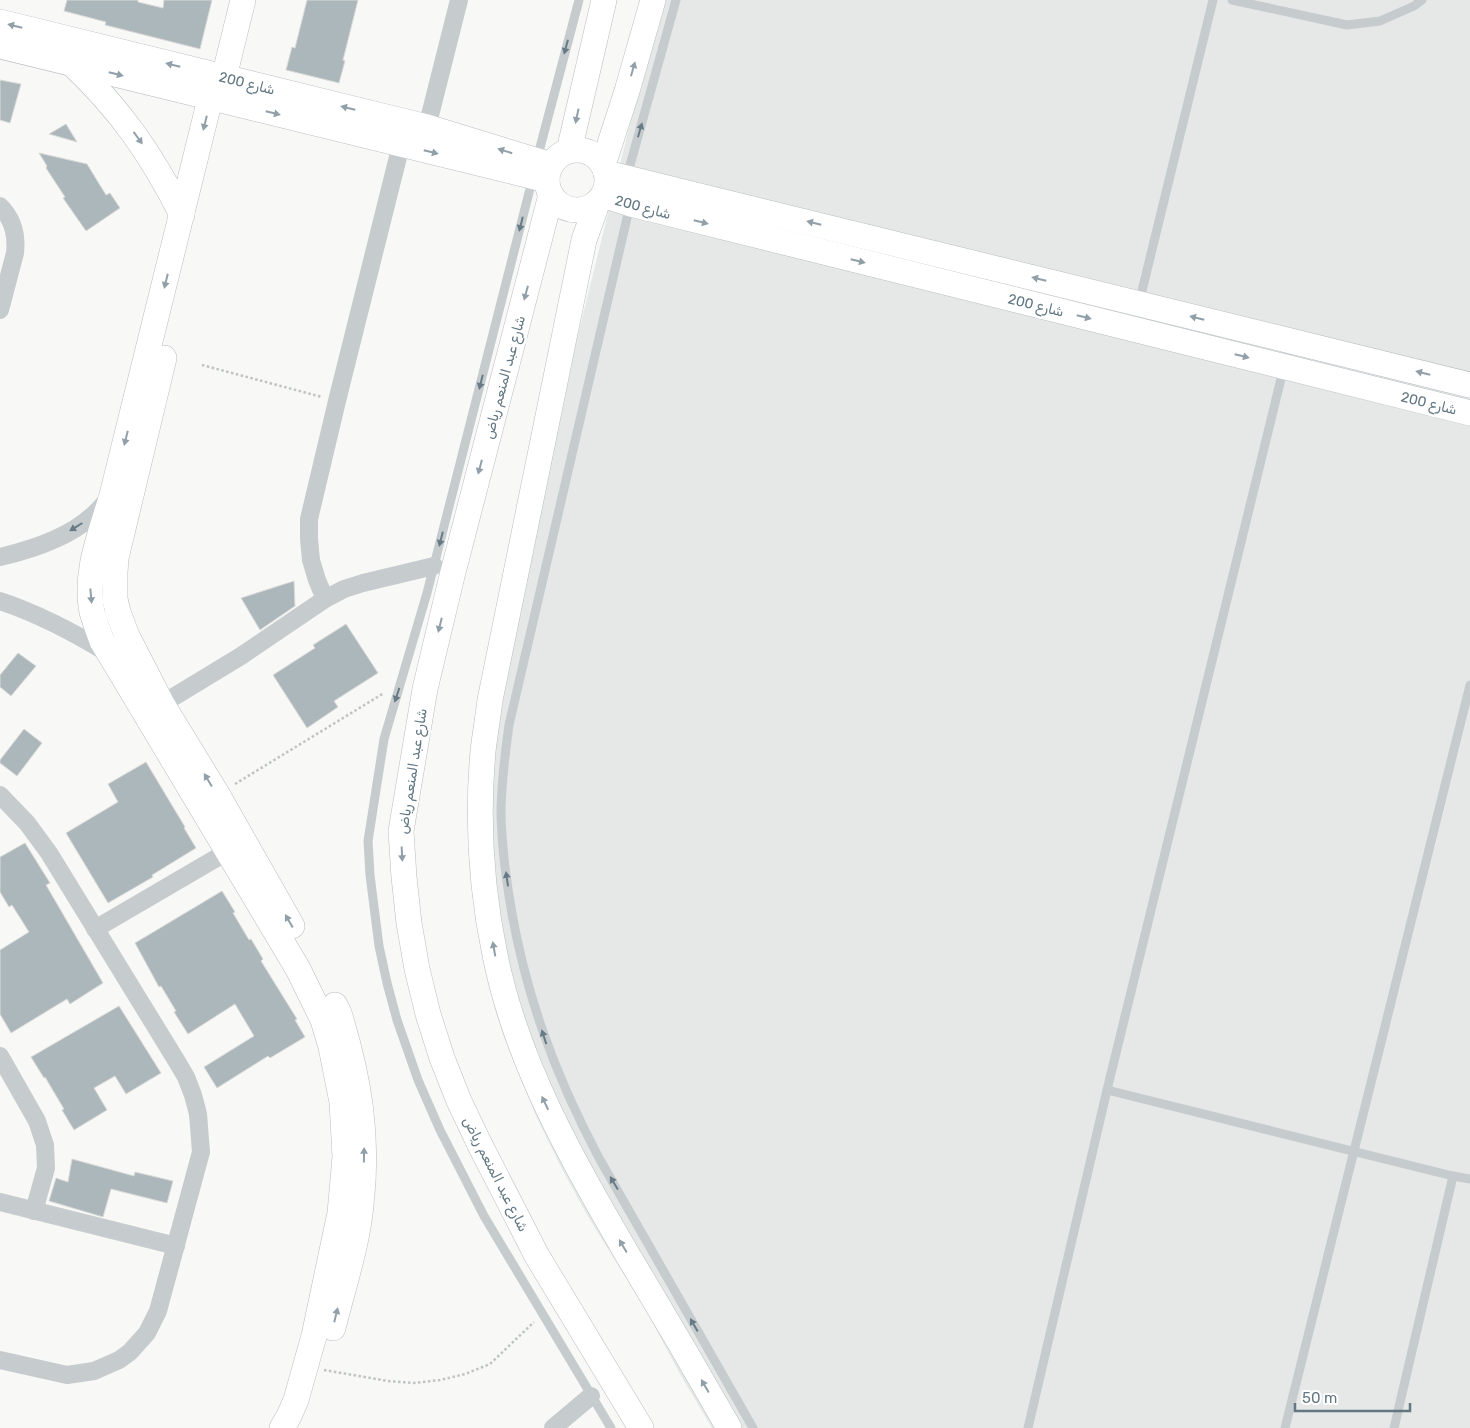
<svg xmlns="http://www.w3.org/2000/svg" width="1470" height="1428" viewBox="0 0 1470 1428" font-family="Rubik,Cairo,sans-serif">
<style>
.built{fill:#e6e8e7}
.building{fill:#acb7bb;stroke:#dadad8}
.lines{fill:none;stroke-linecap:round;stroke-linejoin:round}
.secondary-casing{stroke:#b8bec2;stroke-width:26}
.path{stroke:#bfc3c4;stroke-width:2.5;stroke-dasharray:2.5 2.5;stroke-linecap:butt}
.lane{stroke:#c6cbcd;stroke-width:9}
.street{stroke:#c6cbcd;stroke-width:18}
.secondary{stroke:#fff;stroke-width:25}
.oneway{fill:#91a0a8}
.oneway2{fill:#677b86}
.labels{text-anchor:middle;stroke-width:5;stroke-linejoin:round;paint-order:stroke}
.street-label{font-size:14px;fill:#627782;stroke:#fff}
</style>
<rect width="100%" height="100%" fill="#f8f8f6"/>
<polygon class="built" points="664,0 1470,0 1470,1428 712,1428 680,1374 643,1305 587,1215 561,1167 537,1118 506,1043 496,1013 486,959 488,701 628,132"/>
<g class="building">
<polygon points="67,0 138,0 138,2 163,8 164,0 212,0 200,49 105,25 106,22 64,11"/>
<polygon points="307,0 358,0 343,60 345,61 339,83 286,70 292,47 295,48"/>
<polygon points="0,80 21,84 10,123 0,120"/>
<polygon points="66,124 77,142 49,134"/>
<polygon points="39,153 87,164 106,195 110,193 120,208 86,231 63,198 65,197 46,168 47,166"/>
<polygon points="294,581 295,606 260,630 241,598"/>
<polygon points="346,624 378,673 334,701 338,707 307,728 273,675 315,648 313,645"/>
<polygon points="18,653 36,666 11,696 0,687 0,675"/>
<polygon points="24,729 42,743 17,776 0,763 0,760"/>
<polygon points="146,762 185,827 184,828 196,848 152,875 153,877 108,903 66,833 118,802 108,784"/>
<polygon points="25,843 50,883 46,885 103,983 70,1004 67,999 11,1033 0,1014 0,950 29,932 12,905 9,907 0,892 0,857"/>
<polygon points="222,891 235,912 233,913 249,940 251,939 263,959 261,961 297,1019 295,1020 305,1037 270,1058 268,1056 217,1088 204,1067 254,1036 235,1004 188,1034 174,1012 176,1011 161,986 159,987 135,943"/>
<polygon points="119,1006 161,1073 126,1094 115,1076 94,1088 107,1110 74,1130 62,1110 64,1109 45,1077 44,1078 31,1057"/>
<polygon points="72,1159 134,1176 135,1172 173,1181 167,1203 111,1189 103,1217 49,1201 56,1178 68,1182"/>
</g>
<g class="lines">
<defs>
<g id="secondary">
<polyline points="0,22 427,127 551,165"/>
<polyline points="0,46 547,180"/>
<path d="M71,63C120,109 152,155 182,215"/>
<path d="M216,75L112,495C101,533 84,572 92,612C95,622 98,631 102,641L298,969L323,1020L331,1047L342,1102L345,1157L340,1213L314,1336L296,1400L289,1416L282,1428"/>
<polyline points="224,77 243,0"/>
<circle cx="577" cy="180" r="30"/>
<polyline points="569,151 604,0"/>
<polyline points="603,165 627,91 653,0"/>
<polyline points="606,173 1470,385"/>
<polyline points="551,195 452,576 425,689 401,831 404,877 409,923 417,969 428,1014 442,1058 459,1101 479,1143 537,1256 641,1428"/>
<polyline points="603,195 631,204 1470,413"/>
<path d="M598,201L584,240L490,700C488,717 485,734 483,751C477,818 481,888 495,955C517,1064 572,1159 627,1254C662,1312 696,1370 729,1428"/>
<polyline points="164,358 116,558 115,572 115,599 118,612 127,636 162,704 217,794 292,926"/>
<path d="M333,1328C343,1287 357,1247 361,1205C369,1137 359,1078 339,1013L335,1005"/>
</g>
</defs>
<use href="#secondary" class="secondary-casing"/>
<g class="path">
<polyline points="202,365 322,397"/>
<polyline points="235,784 384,693"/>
<polyline points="324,1370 388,1381 414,1383 440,1380 465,1374 490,1364 534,1322"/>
</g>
<g class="lane">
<polyline points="1232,0 1347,25 1380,21 1414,6 1422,0"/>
<polyline points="537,159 579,0"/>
<polyline points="627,176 676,0"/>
<polyline points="533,177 427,593 384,739 368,841 370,875 379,946 387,983 397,1020 418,1080 440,1130 484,1216 611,1428"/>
<path d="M630,205L509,725C505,753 502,780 501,808C501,839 505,871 510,902C525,994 555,1075 599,1158L753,1428"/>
<polyline points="1139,303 1213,0"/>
<polyline points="1107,1090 1453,1176 1470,1179"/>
<polyline points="1028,1428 1107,1090 1290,342"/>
<polyline points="1285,1428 1470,685"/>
<polyline points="1394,1428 1453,1176"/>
</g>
<g class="street">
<polyline points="427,127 459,0"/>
<path d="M0,206C13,219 17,235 15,253L0,310"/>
<path d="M0,557C30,550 68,538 92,516C98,511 103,505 108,499"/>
<polyline points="325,599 317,580 311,560 309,539 309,519 337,401 401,145"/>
<path d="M0,601C39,614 75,633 109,654"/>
<polyline points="162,704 241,656 325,599 344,589 363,583 434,566"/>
<polyline points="0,795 27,823 49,853 176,1060 186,1077 193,1095 198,1114 201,1152 158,1311 147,1333 130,1352 119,1360 94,1371 67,1375 0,1360"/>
<polyline points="95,929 237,846"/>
<polyline points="0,1056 37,1121 45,1145 46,1168 34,1211"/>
<polyline points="0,1202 176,1246"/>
<polyline points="553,1428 591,1396"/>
</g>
<use href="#secondary" class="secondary"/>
</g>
<defs><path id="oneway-solid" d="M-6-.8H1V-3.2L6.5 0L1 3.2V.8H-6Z" transform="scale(1.25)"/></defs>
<g class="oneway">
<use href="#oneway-solid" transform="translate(15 26) rotate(-166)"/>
<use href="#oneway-solid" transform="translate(173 65) rotate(-166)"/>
<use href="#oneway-solid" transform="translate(633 69) rotate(-74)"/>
<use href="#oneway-solid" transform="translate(116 74) rotate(14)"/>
<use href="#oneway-solid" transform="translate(348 108) rotate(-166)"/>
<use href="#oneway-solid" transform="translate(273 113) rotate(14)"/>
<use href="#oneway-solid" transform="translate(577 116) rotate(102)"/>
<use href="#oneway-solid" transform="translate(205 123) rotate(104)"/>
<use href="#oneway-solid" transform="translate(138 138) rotate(54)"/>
<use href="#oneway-solid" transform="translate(505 151) rotate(-163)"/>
<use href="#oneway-solid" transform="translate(431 152) rotate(14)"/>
<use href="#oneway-solid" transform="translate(701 222) rotate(14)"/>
<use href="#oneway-solid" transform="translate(814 223) rotate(-166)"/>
<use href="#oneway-solid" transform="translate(858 261) rotate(14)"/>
<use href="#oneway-solid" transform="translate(1039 279) rotate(-166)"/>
<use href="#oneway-solid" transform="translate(166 281) rotate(104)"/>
<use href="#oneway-solid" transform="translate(526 293) rotate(105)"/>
<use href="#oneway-solid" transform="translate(1084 317) rotate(14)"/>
<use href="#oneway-solid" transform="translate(1197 318) rotate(-166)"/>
<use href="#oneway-solid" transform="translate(1242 356) rotate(14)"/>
<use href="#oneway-solid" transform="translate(1423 373) rotate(-166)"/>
<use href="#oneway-solid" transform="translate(126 438) rotate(104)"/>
<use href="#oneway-solid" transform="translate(480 467) rotate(105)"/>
<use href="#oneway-solid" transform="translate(91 596) rotate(85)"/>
<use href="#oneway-solid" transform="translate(440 625) rotate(104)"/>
<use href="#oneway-solid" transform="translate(208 780) rotate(-121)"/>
<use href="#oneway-solid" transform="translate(402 854) rotate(87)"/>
<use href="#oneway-solid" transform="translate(289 921) rotate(-120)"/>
<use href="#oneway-solid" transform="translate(494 949) rotate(-100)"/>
<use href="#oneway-solid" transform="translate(545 1103) rotate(-115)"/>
<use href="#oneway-solid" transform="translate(364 1155) rotate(-89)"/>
<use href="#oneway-solid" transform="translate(623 1246) rotate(-120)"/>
<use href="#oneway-solid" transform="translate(336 1315) rotate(-76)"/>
<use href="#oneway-solid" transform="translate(705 1386) rotate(-120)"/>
</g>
<g class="oneway2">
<use href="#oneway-solid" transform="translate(566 47) rotate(105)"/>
<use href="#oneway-solid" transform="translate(640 130) rotate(-74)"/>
<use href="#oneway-solid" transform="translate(521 224) rotate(104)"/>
<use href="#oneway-solid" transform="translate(481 382) rotate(104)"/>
<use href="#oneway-solid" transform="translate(76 527) rotate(148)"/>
<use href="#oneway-solid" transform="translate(441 539) rotate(104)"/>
<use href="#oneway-solid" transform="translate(397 695) rotate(108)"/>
<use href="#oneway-solid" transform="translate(507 879) rotate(-98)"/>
<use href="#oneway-solid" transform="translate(544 1037) rotate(-108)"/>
<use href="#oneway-solid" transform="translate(614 1183) rotate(-121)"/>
<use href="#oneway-solid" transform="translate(694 1325) rotate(-120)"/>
</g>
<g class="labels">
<g class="street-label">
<text transform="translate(247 83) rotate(14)" y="5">شارع 200</text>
<text transform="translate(643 207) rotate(15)" y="5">شارع 200</text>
<text transform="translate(1036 305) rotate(14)" y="5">شارع 200</text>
<text transform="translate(504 377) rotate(-75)" y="5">شارع عبد المنعم رياض</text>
<text transform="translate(1429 403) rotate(14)" y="5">شارع 200</text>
<text transform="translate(412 771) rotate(-81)" y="5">شارع عبد المنعم رياض</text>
<text transform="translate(496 1174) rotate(63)" y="5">شارع عبد المنعم رياض</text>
</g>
</g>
<path d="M1295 1403v8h115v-8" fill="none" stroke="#627782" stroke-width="2.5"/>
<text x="1302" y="1403" font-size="15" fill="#627782" stroke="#ffffff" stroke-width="4" paint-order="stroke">50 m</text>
</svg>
